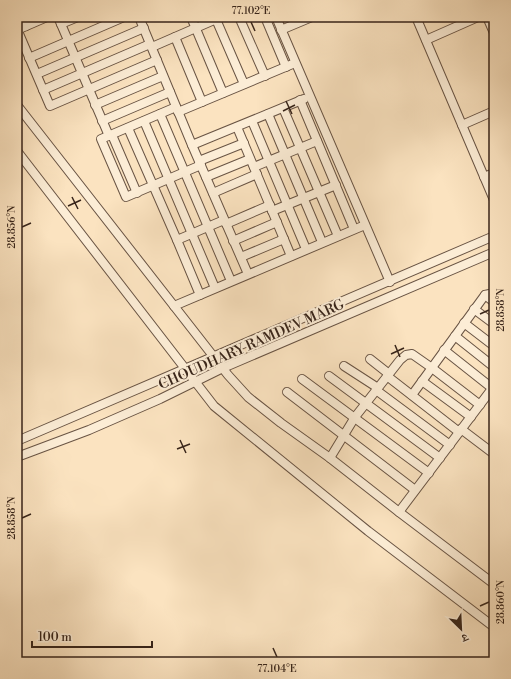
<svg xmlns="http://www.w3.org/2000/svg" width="511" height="679" viewBox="0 0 511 679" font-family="'Libre Bodoni','Noto Serif Devanagari',serif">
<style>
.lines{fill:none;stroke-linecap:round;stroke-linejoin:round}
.minor-casing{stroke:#695444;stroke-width:10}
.minor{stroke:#fcedd6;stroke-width:8}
.ticks{fill:none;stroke:#38251a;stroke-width:1.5}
.labels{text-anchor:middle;stroke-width:4;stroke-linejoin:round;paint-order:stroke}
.street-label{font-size:14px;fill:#38251a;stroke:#fcedd6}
.neatline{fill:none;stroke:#38251a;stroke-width:1.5}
.ticks-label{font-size:10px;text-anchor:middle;fill:#38251a}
</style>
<rect width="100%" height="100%" fill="#fbe3c0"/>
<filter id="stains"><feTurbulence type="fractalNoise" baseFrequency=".005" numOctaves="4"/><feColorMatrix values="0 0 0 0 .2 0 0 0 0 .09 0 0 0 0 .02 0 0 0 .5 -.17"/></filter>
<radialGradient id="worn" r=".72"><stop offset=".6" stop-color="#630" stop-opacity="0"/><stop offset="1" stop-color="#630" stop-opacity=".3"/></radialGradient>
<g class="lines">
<defs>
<g id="minor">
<polyline points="22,17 26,26"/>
<polyline points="58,17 109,136"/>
<polyline points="139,17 192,145 248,274"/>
<polyline points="191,17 223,93"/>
<polyline points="215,17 244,84"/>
<polyline points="239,17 265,76"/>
<polyline points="265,17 286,67"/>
<polyline points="276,17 390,282"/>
<polyline points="416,17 494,200"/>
<polyline points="487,17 494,33"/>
<polyline points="61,24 78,17"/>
<polyline points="17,29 50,106 157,60"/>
<polyline points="17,30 47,17"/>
<polyline points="281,30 312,17"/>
<polyline points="175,37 202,102"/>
<polyline points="426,40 478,17"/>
<polyline points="152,47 221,17"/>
<polyline points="29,58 124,17"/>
<polyline points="37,74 144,28"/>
<polyline points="43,90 150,44"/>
<polyline points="300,100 354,229"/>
<polyline points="17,105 228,375 248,397 281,423 330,458 399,512 494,584"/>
<polyline points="95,105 163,76"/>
<polyline points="176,107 101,139 126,197 201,165"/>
<polyline points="283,108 338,236"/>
<polyline points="178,112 295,63"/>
<polyline points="160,114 231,281"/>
<polyline points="268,114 322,242"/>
<polyline points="102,121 170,92"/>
<polyline points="144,121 215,288"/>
<polyline points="252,121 306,249"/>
<polyline points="462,125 494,111"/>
<polyline points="237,127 291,256"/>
<polyline points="128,128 177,240"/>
<polyline points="112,135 137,193"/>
<polyline points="192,145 304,99"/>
<polyline points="17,151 214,406 368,531 494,627"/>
<polyline points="199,161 244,143"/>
<polyline points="254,167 317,141"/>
<polyline points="206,177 250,159"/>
<polyline points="484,177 494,173"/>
<polyline points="213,193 257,174"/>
<polyline points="272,211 336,185"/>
<polyline points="226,224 270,205"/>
<polyline points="233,241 277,222"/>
<polyline points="241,257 284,239"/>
<polyline points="200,295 177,240 224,220"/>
<polyline points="485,295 494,302"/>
<polyline points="174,306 365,225"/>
<polyline points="474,309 494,324"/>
<polyline points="464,323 494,346"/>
<polyline points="455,336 494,367"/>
<polyline points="444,350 492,388"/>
<polyline points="370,359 389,374"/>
<polyline points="344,366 378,388"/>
<polyline points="329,376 440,458"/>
<polyline points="387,376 459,432"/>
<polyline points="302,379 429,473"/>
<polyline points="422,381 471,417"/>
<polyline points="376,390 450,445"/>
<polyline points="287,392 415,490"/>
<polyline points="412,395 485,295 494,293"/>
<polyline points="461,429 494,454"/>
<polyline points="17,441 494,236"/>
<polyline points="17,457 89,430 160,399 223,368 494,252"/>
<polyline points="330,458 355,417 400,360 406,355 412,354 432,368 480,405"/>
<polyline points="399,512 494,386"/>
</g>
</defs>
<use href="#minor" class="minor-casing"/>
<use href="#minor" class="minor"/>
</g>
<path class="ticks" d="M251,22L255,31M286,101L292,114M283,111L295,105M72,197L78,209M68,206L81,200M22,227L31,223M480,314L489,310M395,345L400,357M391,354L404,348M180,440L186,453M177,449L190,444M22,518L31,514M480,606L489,602M273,648L277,657"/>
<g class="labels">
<g class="street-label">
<text transform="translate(251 344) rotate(-24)" y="5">CHOUDHARY RAMDEV MARG</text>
</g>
</g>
<rect width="511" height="679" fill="none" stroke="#fbe3c0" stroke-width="44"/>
<g transform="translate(461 629) rotate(156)" stroke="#fcedd6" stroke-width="3" paint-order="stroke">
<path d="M0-3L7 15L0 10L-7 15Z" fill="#38251a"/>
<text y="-6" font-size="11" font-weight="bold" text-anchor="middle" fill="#38251a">उ</text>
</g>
<path d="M32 641v6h120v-6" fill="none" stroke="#38251a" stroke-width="2"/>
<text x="38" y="641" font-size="12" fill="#38251a" stroke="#fcedd6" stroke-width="3" paint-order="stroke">100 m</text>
<rect x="22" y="22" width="467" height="635" class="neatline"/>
<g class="ticks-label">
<text x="251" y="14">77.102°E</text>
<text transform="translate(11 227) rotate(-90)" y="4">28.856°N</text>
<text transform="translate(500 310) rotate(-90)" y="4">28.858°N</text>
<text transform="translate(11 518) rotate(-90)" y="4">28.858°N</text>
<text transform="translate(500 602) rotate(-90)" y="4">28.860°N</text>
<text x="277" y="672">77.104°E</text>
</g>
<rect width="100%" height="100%" filter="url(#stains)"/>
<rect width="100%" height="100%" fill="url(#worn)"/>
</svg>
